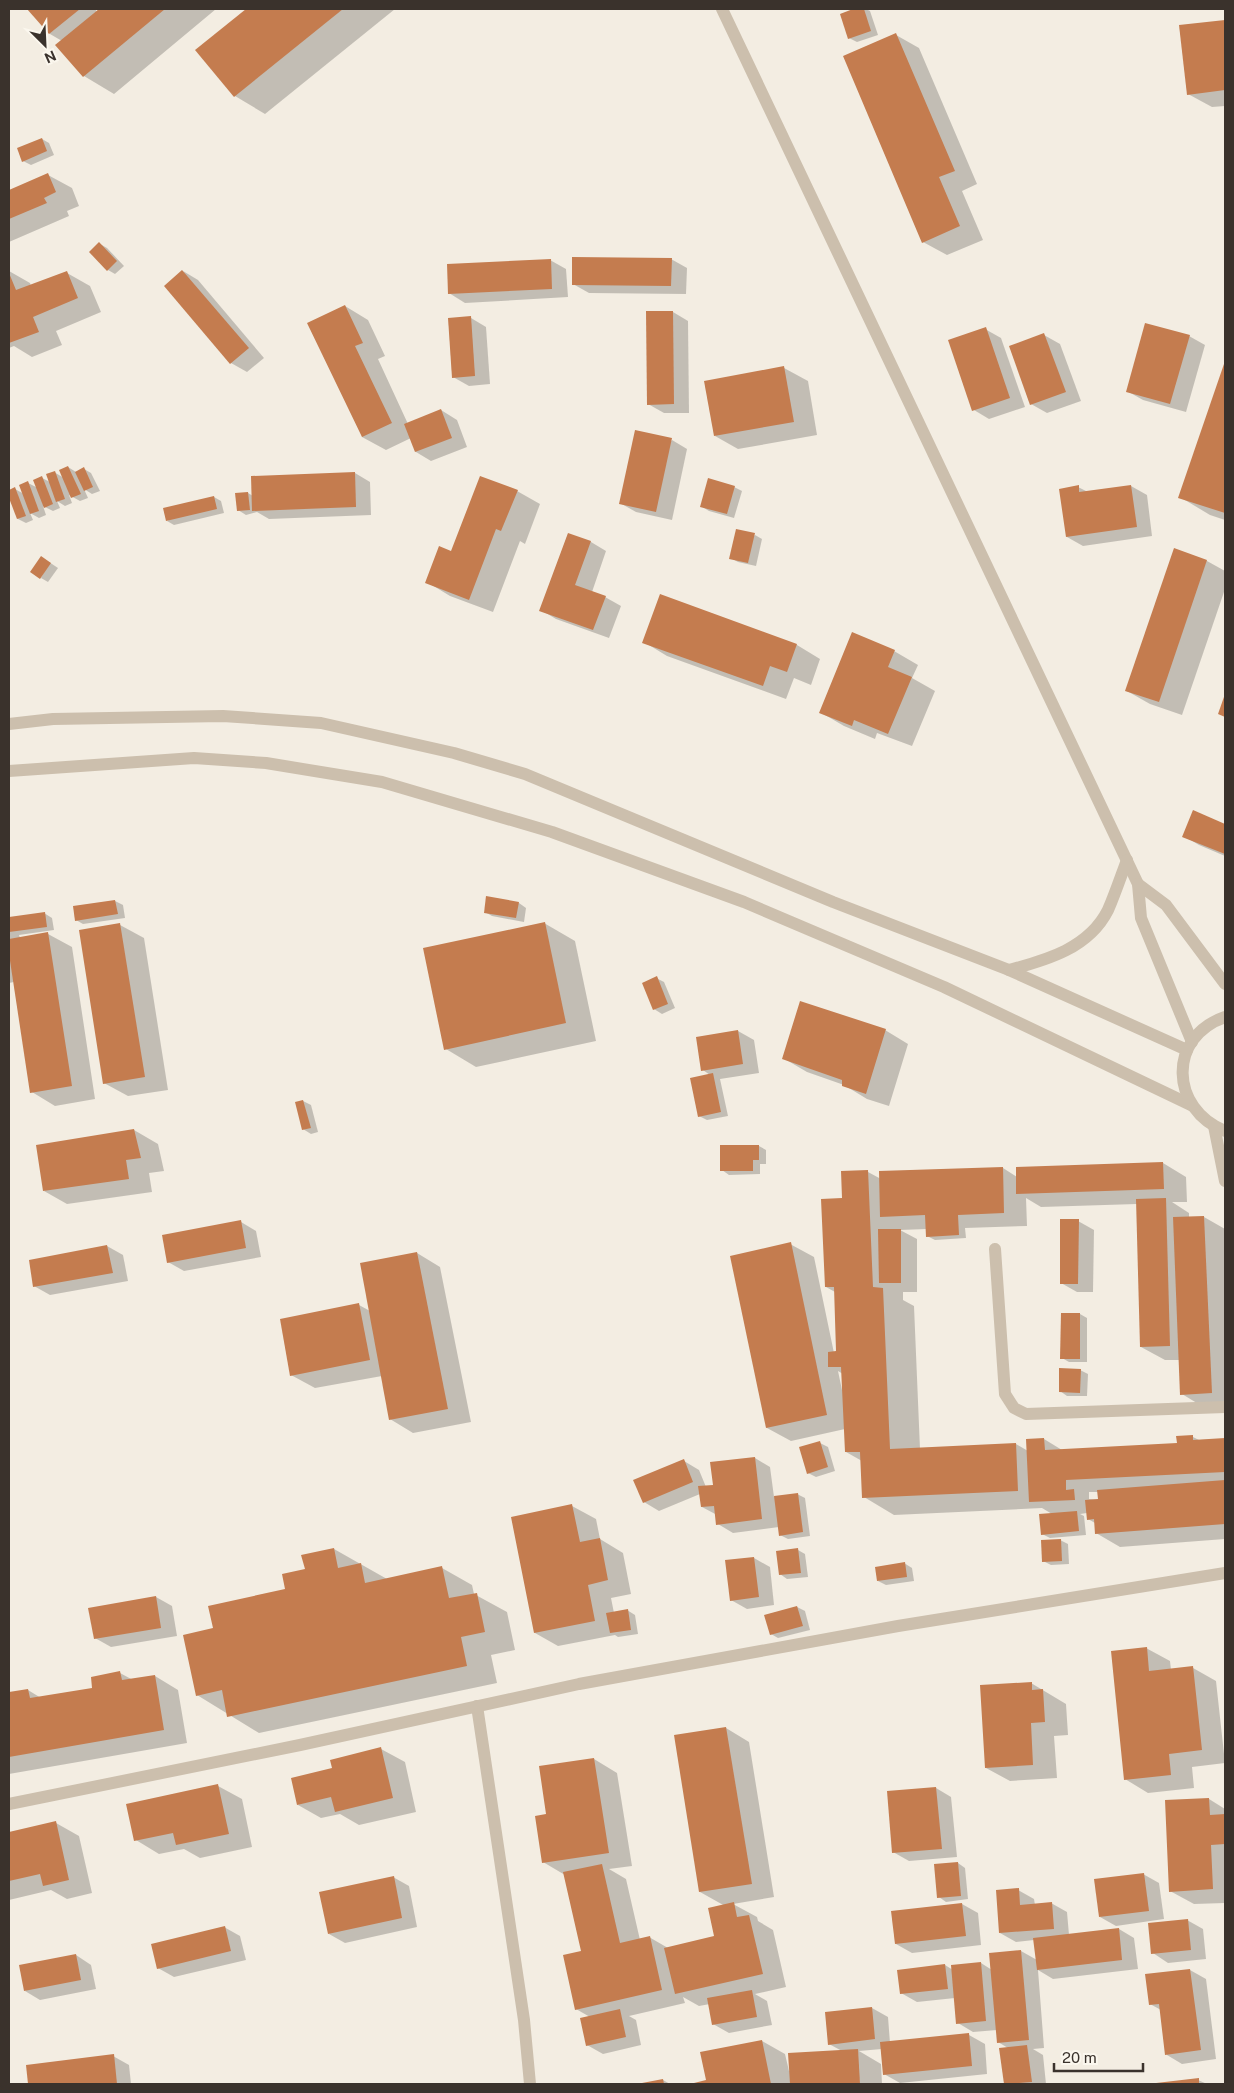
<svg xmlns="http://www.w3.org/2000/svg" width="1234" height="2093" viewBox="0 0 1234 2093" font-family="'Public Sans',sans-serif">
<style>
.shadow{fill:#0003;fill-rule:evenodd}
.building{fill:#c47c4f}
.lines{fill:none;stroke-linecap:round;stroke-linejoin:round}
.minor{stroke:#ccbfad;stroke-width:12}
</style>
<rect width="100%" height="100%" fill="#f3ede2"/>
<g class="shadow">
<polygon points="29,9 95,9 97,12 101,9 216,9 114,94 84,76 62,41 50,34"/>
<polygon points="248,9 395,9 265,114 235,96 197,50"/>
<polygon points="857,9 866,9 870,11 878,35 857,42 849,38 841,14"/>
<polygon points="1225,21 1225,106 1212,107 1188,94 1180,26"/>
<polygon points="896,35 919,48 977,184 962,191 983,240 947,255 923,242"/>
<polygon points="42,139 49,143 54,155 31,165 23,161"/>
<polygon points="48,175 72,188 79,206 67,211 69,216 9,242 9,191"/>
<polygon points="100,244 107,248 124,266 115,274 108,270"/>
<polygon points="671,259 687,268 686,294 589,293 573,284"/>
<polygon points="550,260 566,269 568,297 465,303 449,293"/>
<polygon points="9,271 30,283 31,286 67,273 90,286 101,312 56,331 62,345 32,357 14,346 9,348"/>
<polygon points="183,271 198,280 264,358 247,372 231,363"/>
<polygon points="345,306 368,320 385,356 378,359 408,424 441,410 457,420 467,447 431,461 416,452 411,438 386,450 362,437"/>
<polygon points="673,312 688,321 689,413 664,413 648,404"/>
<polygon points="471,318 486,327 490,384 469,386 453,377"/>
<polygon points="985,329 1001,338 1025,407 989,419 974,410"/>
<polygon points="1044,335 1060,344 1081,401 1047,413 1031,404"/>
<polygon points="1189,336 1205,345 1186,412 1143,400 1127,391"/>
<polygon points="1225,364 1225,520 1210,515 1180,497"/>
<polygon points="784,368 808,381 817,435 738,449 715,436"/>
<polygon points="672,440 687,449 672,520 636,512 620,503"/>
<polygon points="68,467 76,472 84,469 91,473 100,491 92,494 84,489 88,498 80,501 69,495 72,503 65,506 57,501 60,508 53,511 43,506 46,515 39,518 30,513 33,520 26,523 18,519 9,491 15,489 24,494 28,483 38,488 42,478 50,482 54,472 64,478"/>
<polygon points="355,473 370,482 371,515 269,519 257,512 246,515 238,510 236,494 248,493 253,496"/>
<polygon points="1131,486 1147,495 1152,536 1083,546 1067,537 1078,487 1088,492"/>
<polygon points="734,487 742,491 734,518 709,511 701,506"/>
<polygon points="517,491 540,504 525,544 520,541 493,612 450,596 427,582 452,553"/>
<polygon points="214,497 221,501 224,513 174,525 167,521"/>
<polygon points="568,534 591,542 606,551 592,592 605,597 621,606 609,638 556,619 541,610"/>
<polygon points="755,535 762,539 756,566 738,562 731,558"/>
<polygon points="1174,550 1207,561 1225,571 1225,589 1182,715 1150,704 1127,691"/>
<polygon points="49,562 58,568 48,582 41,578"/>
<polygon points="661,596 797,645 820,659 811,685 794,678 786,699 667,656 644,642"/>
<polygon points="894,651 918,665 912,678 935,691 912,746 877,733 875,739 844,726 820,712"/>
<polygon points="1193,812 1225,825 1225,856 1199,845 1184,836"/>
<polygon points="115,901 123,905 125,918 83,924 76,920"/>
<polygon points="519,903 526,908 524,922 492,916 485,912"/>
<polygon points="44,913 52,918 54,930 19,935 20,938 48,934 72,947 95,1099 55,1106 32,1092 14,982 9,983 9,918"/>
<polygon points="544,923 575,941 596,1041 476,1067 446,1049"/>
<polygon points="120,925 144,938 168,1090 128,1096 104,1083"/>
<polygon points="656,978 664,982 675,1008 662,1014 654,1009 643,983"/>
<polygon points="885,1030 908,1044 889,1106 867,1099 844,1085 807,1072 783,1058"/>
<polygon points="738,1031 754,1040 759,1073 720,1079 728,1116 707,1120 699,1116 710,1075 703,1070"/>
<polygon points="303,1101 311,1105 318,1132 311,1134 303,1129"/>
<polygon points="134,1130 158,1144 164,1171 149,1173 152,1192 67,1204 44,1191"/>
<polygon points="759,1146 766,1150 766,1164 760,1164 760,1174 729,1175 722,1170"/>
<path d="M1163,1163L1186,1177L1187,1202H1172L1189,1213V1218L1204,1217L1225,1229V1407L1205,1408L1182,1394L1180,1360H1165L1141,1347L1137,1204L1041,1207L1026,1198L1027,1226L965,1228L966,1238L935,1240L927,1236V1229L900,1230L917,1239V1292H903V1300L914,1306L920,1449L1016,1444L1028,1451L1044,1439L1062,1450L1178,1444L1193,1437L1199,1440L1225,1439V1539L1120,1547L1096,1533L1095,1523L1088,1519L1087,1513L1080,1514L1084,1516L1086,1535L1050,1538L1042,1534L1052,1514L1042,1508L894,1515L864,1497L862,1461L846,1452L845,1429L791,1441L767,1428L790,1244L814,1257L834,1353H838L835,1292L826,1287L843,1199L868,1172L881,1179L1003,1168L1017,1177ZM838,1371L843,1374V1389L842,1390ZM1089,1492H1098L1099,1500L1089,1499Z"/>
<polygon points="1078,1221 1094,1230 1093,1292 1077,1292 1061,1283"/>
<polygon points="241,1222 256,1231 261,1257 184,1271 168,1262"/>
<polygon points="107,1246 123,1255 128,1281 50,1295 34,1286"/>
<polygon points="417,1253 440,1267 471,1422 413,1433 390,1419 382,1376 315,1388 291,1375 359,1305 370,1311"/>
<polygon points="1080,1314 1087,1318 1087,1362 1069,1362 1062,1358"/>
<polygon points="1080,1370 1088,1374 1087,1396 1067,1396 1060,1391"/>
<polygon points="820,1443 828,1447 835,1471 816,1477 808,1473"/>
<polygon points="755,1458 770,1467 774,1497 797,1494 805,1498 810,1536 788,1539 780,1535 779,1527 733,1533 718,1524 717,1515 702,1507 700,1494 659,1511 644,1502 684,1461 699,1470 706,1487 714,1486"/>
<polygon points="572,1506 596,1519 600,1539 623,1553 631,1594 611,1598 614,1613 627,1610 635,1615 638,1634 618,1637 615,1635 558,1646 535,1633"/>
<polygon points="1060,1540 1068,1544 1069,1564 1051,1565 1043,1561"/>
<polygon points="334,1549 387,1579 442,1568 472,1585 474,1594 507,1612 515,1650 491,1655 497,1683 259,1733 197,1695 215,1629 287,1590 306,1570"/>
<polygon points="798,1550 805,1554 808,1577 787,1579 780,1574"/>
<polygon points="754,1558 770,1567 774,1605 747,1609 731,1600"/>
<polygon points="904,1563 912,1568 914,1581 886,1585 878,1581"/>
<polygon points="156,1597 172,1606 177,1636 111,1647 95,1638"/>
<polygon points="797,1607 805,1611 810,1630 778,1638 771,1634 766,1615"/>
<polygon points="1146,1648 1170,1661 1171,1670 1193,1668 1216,1681 1225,1763 1192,1767 1194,1788 1148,1793 1125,1779"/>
<polygon points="120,1673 133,1680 155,1676 178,1690 187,1743 9,1774 9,1693 28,1690 41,1698 94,1689"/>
<polygon points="1031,1683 1066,1704 1068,1735 1054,1736 1057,1778 1010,1781 986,1768"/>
<polygon points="726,1728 749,1742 774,1897 733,1904 757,1917 758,1921 773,1930 786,1987 755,1994 767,2001 772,2025 729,2033 713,2024 710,2004 699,2006 683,1997 685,2003 629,2016 636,2020 641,2045 603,2054 587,2045 590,2017 576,2009 583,1952 565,1875 543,1862 548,1815 594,1759 617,1773 632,1866 609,1869 626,1879 640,1940 649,1937 668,1948 716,1937 725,1906 700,1892"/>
<polygon points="381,1749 405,1762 416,1812 359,1825 340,1814 321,1818 298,1805 334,1769"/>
<polygon points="218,1786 242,1799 252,1847 200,1858 184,1849 159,1854 136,1840"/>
<polygon points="936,1788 951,1797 957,1857 909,1861 893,1852"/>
<polygon points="1209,1799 1225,1809 1225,1903 1194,1904 1170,1891"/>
<polygon points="56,1823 79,1836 92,1893 67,1899 51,1890 9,1900 9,1834"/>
<polygon points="958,1863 965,1868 968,1899 946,1902 939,1897"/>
<polygon points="1143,1874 1159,1883 1164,1919 1116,1926 1100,1917"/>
<polygon points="393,1877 409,1886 417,1927 345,1943 329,1934"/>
<polygon points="1018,1890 1034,1899 1035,1905 1051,1903 1067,1912 1069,1935 1119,1929 1134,1938 1138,1969 1053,1979 1038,1970 1044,2048 1033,2049 1043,2055 1046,2084 1005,2084 1001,2049 1008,2048 998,2042 997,2030 973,2032 958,2023 955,1998 917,2002 901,1993 945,1965 953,1970 981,1963 992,1970 990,1954 1021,1951 1037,1960 1034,1940 1016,1942 1000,1933"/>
<polygon points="962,1904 978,1913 981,1945 912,1953 896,1944 893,1912"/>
<polygon points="1187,1920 1203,1929 1206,1959 1168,1963 1153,1953"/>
<polygon points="224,1927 240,1936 246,1960 174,1977 158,1968"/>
<polygon points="76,1955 91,1965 96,1989 40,2000 25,1991"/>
<polygon points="1190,1970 1206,1979 1216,2059 1182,2064 1167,2055 1161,2010 1150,2004 1146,1975"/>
<polygon points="872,2008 888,2017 890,2043 969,2035 985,2044 987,2074 900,2083 884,2074 882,2049 859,2051 881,2064 882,2084 692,2084 708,2081 762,2041 785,2054 789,2071 842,2051 829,2044"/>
<polygon points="113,2056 129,2065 131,2084 29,2084 27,2066"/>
<polygon points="663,2080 670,2084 644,2084"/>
<polygon points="1198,2080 1207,2084 1156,2084"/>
</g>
<g class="building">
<polygon points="27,9 80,9 49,34"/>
<polygon points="99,9 165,9 83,77 55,45"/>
<polygon points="246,9 343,9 234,97 195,50"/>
<polygon points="853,9 864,9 871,31 848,39 840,14"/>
<polygon points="1225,20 1225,90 1187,95 1179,25"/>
<polygon points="896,33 955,171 939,177 960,226 922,243 843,56"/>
<polygon points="42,138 47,151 22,162 17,148"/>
<polygon points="48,173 56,192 44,198 47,203 9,219 9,190"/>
<polygon points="99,242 117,261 107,271 89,252"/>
<polygon points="572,257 672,258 671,286 572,285"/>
<polygon points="551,259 552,289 448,294 447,264"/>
<polygon points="182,270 249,348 230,364 164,286"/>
<polygon points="67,271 78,298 33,317 39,332 9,343 9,273 16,290"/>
<polygon points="345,305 363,343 355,346 392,423 362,437 307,323"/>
<polygon points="646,311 673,311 674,404 647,405"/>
<polygon points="471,316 475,376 452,378 448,318"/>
<polygon points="1145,323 1190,335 1170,404 1126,392"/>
<polygon points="986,327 1010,398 972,411 948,340"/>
<polygon points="1044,333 1066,392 1030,405 1009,346"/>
<polygon points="1225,361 1225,513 1178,498"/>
<polygon points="784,366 794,422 714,436 704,381"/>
<polygon points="441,409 452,438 415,452 404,424"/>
<polygon points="635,430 672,438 656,512 619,504"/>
<polygon points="68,466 81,494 71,498 59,470"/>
<polygon points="84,467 93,487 84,491 75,472"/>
<polygon points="55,471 65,499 56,502 46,474"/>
<polygon points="355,472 356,507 252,511 251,476"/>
<polygon points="42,476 53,504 44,508 33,480"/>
<polygon points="480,476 518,490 501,531 496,529 469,600 425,583 439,546 451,551"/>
<polygon points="708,478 735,486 727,514 700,507"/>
<polygon points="28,481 39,511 30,514 19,485"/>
<polygon points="1079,485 1079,492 1131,485 1137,527 1066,537 1059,489"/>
<polygon points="15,487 26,516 17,519 9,498 9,490"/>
<polygon points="248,492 250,510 237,511 235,493"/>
<polygon points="214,496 217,509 166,521 163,508"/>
<polygon points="736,529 755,533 748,563 729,559"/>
<polygon points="568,533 591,541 575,585 606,596 593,630 539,611"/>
<polygon points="1174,548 1207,560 1159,702 1125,691"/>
<polygon points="41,556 51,563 40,579 30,572"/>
<polygon points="660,594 797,644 787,672 770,666 763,686 642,643"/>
<polygon points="852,632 895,650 888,667 912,677 888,734 854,720 852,726 819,713"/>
<polygon points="1225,694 1225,717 1218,714"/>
<polygon points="1193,810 1225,824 1225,854 1182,837"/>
<polygon points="486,896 519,902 516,918 484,913"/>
<polygon points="115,900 118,914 75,921 73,906"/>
<polygon points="45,912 47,927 9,932 9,917"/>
<polygon points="545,922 566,1023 444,1050 423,948"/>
<polygon points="120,923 145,1077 103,1084 79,930"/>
<polygon points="48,932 72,1086 30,1093 9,954 9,939"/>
<polygon points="657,976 668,1004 653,1010 642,983"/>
<polygon points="800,1001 886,1029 866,1094 842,1086 842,1080 782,1059"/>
<polygon points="738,1030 743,1064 701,1071 696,1037"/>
<polygon points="713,1073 721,1112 698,1117 690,1078"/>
<polygon points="303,1100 311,1128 302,1130 295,1102"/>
<polygon points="134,1129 141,1158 126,1160 129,1179 43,1191 36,1145"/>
<polygon points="720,1145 759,1145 759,1160 753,1160 753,1171 720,1171"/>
<polygon points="1163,1162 1164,1189 1016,1194 1016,1167"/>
<polygon points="1003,1167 1004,1213 958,1215 959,1235 926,1237 925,1215 880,1217 879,1171"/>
<polygon points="868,1170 873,1287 883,1288 890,1449 1016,1443 1018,1491 862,1498 860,1452 845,1452 841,1367 828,1367 828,1352 836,1351 834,1287 825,1287 821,1199 842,1198 841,1171"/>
<polygon points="1166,1198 1170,1346 1140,1347 1136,1199"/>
<polygon points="1204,1216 1212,1393 1180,1395 1173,1217"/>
<polygon points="1060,1219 1079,1219 1078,1284 1060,1284"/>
<polygon points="241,1220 246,1248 167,1263 162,1235"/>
<polygon points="878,1229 901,1229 901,1283 879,1283"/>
<polygon points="791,1242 827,1415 766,1428 730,1256"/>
<polygon points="107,1245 113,1273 33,1287 29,1260"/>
<polygon points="417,1252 448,1409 389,1420 360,1263"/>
<polygon points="359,1303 370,1360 290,1376 280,1319"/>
<polygon points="1061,1313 1080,1313 1080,1359 1060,1359"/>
<polygon points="1059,1368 1081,1369 1080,1393 1059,1392"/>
<polygon points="1193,1435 1193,1440 1225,1438 1225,1472 1066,1480 1066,1490 1074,1489 1075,1500 1029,1502 1026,1439 1044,1438 1045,1450 1177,1443 1176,1436"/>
<polygon points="820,1441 828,1467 807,1474 799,1447"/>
<polygon points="755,1457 762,1519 716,1525 714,1506 701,1507 698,1486 713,1485 710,1462"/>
<polygon points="684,1459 693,1482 643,1503 633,1480"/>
<polygon points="1225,1480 1225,1524 1095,1534 1094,1519 1087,1520 1085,1500 1098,1499 1097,1490"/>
<polygon points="798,1493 803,1532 779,1536 774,1496"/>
<polygon points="572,1504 580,1542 600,1538 608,1580 588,1585 595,1621 534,1633 511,1517"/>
<polygon points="1077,1511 1079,1531 1041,1535 1039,1514"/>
<polygon points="1061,1539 1062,1561 1042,1562 1041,1540"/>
<polygon points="334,1548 338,1568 361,1563 365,1583 442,1566 449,1598 477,1593 485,1632 461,1637 467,1666 227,1717 222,1690 196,1696 183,1635 213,1628 208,1606 285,1589 282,1574 305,1569 301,1555"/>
<polygon points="798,1548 801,1573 779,1575 776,1551"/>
<polygon points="754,1557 759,1597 730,1601 725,1560"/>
<polygon points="905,1562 907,1577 877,1581 875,1567"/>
<polygon points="156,1596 161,1628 94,1639 88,1608"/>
<polygon points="797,1606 803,1626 770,1635 764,1615"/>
<polygon points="628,1609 631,1630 610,1633 606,1613"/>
<polygon points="1147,1647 1149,1671 1193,1666 1202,1750 1169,1754 1171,1775 1124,1780 1111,1651"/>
<polygon points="120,1671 122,1680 155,1675 164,1730 9,1757 9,1692 28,1689 30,1698 92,1688 91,1677"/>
<polygon points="1032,1682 1032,1690 1043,1689 1045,1722 1031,1723 1033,1765 985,1768 980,1685"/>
<polygon points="726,1727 752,1884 699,1892 674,1735"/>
<polygon points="381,1747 393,1798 335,1812 331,1797 297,1805 291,1778 332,1768 330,1760"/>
<polygon points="594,1758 609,1853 542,1863 535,1816 546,1814 539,1766"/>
<polygon points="218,1784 229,1834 176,1845 173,1833 134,1841 126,1804"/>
<polygon points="936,1787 942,1849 892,1853 887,1791"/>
<polygon points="1209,1798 1210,1815 1225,1814 1225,1844 1211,1845 1213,1889 1169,1892 1165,1800"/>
<polygon points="56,1821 69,1880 43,1886 40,1874 9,1881 9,1832"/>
<polygon points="958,1862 961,1896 937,1898 934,1864"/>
<polygon points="602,1864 620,1943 650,1936 662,1990 575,2010 563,1955 581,1951 563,1872"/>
<polygon points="1144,1873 1149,1911 1099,1917 1094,1879"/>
<polygon points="394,1876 402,1918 328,1934 319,1892"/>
<polygon points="1019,1888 1020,1905 1052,1902 1054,1929 999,1933 996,1890"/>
<polygon points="734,1902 737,1917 749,1915 763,1974 675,1994 664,1948 714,1936 708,1908"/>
<polygon points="962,1903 966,1936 895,1944 891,1911"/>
<polygon points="1188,1919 1191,1950 1151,1954 1148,1923"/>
<polygon points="225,1926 231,1951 157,1969 151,1944"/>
<polygon points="1119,1928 1122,1960 1037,1970 1033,1938"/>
<polygon points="1021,1950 1029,2040 997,2043 989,1953"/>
<polygon points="76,1954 81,1980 24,1991 19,1965"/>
<polygon points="981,1962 986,2021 956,2024 951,1965"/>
<polygon points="945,1964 948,1989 900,1994 897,1970"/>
<polygon points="1190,1969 1201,2050 1165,2055 1159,2004 1149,2005 1145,1974"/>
<polygon points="752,1990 757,2017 712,2025 707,1998"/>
<polygon points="872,2007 875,2039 828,2045 825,2012"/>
<polygon points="620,2009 626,2037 586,2046 580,2018"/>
<polygon points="969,2033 972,2066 883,2075 880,2042"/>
<polygon points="762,2040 771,2084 690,2084 706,2080 700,2052"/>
<polygon points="1027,2045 1032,2082 1004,2084 999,2048"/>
<polygon points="858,2049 860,2084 790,2084 788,2053"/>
<polygon points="114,2054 117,2084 28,2084 26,2065"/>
<polygon points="1199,2078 1199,2084 1157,2084 1156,2083"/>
<polygon points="663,2079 664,2084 642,2084 642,2083"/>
</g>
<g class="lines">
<g class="minor">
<polyline points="722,9 1138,884 1141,918 1192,1042"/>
<polyline points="9,724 53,719 223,716 321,723 454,753 525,774 833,902 1009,970 1187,1050"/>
<polyline points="9,771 194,758 266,763 382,782 552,832 744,902 944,987 1191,1105"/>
<polyline points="1138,884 1166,905 1225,984"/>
<path d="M1009,970C1047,960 1089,948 1108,910C1115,894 1121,876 1127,860"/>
<path d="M1225,1017C1167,1037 1170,1109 1225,1131"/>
<polyline points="1214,1126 1225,1181"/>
<polyline points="995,1249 1005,1394 1014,1408 1026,1414 1225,1407"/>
<polyline points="477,1706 524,2020 530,2084"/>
<polyline points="9,1804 300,1745 579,1684 898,1626 1225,1573"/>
</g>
</g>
<rect width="1234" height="2093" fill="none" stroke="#3a322c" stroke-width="20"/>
<g transform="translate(45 45) rotate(156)" stroke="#fbf7ee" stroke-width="4" paint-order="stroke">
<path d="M0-4L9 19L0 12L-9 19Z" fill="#3a322c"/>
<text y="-8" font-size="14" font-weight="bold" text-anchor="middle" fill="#3a322c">N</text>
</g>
<path d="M1054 2063v8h89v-8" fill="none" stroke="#3a322c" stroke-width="2.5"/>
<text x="1062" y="2063" font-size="15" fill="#3a322c" stroke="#fbf7ee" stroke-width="4" paint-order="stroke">20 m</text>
</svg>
